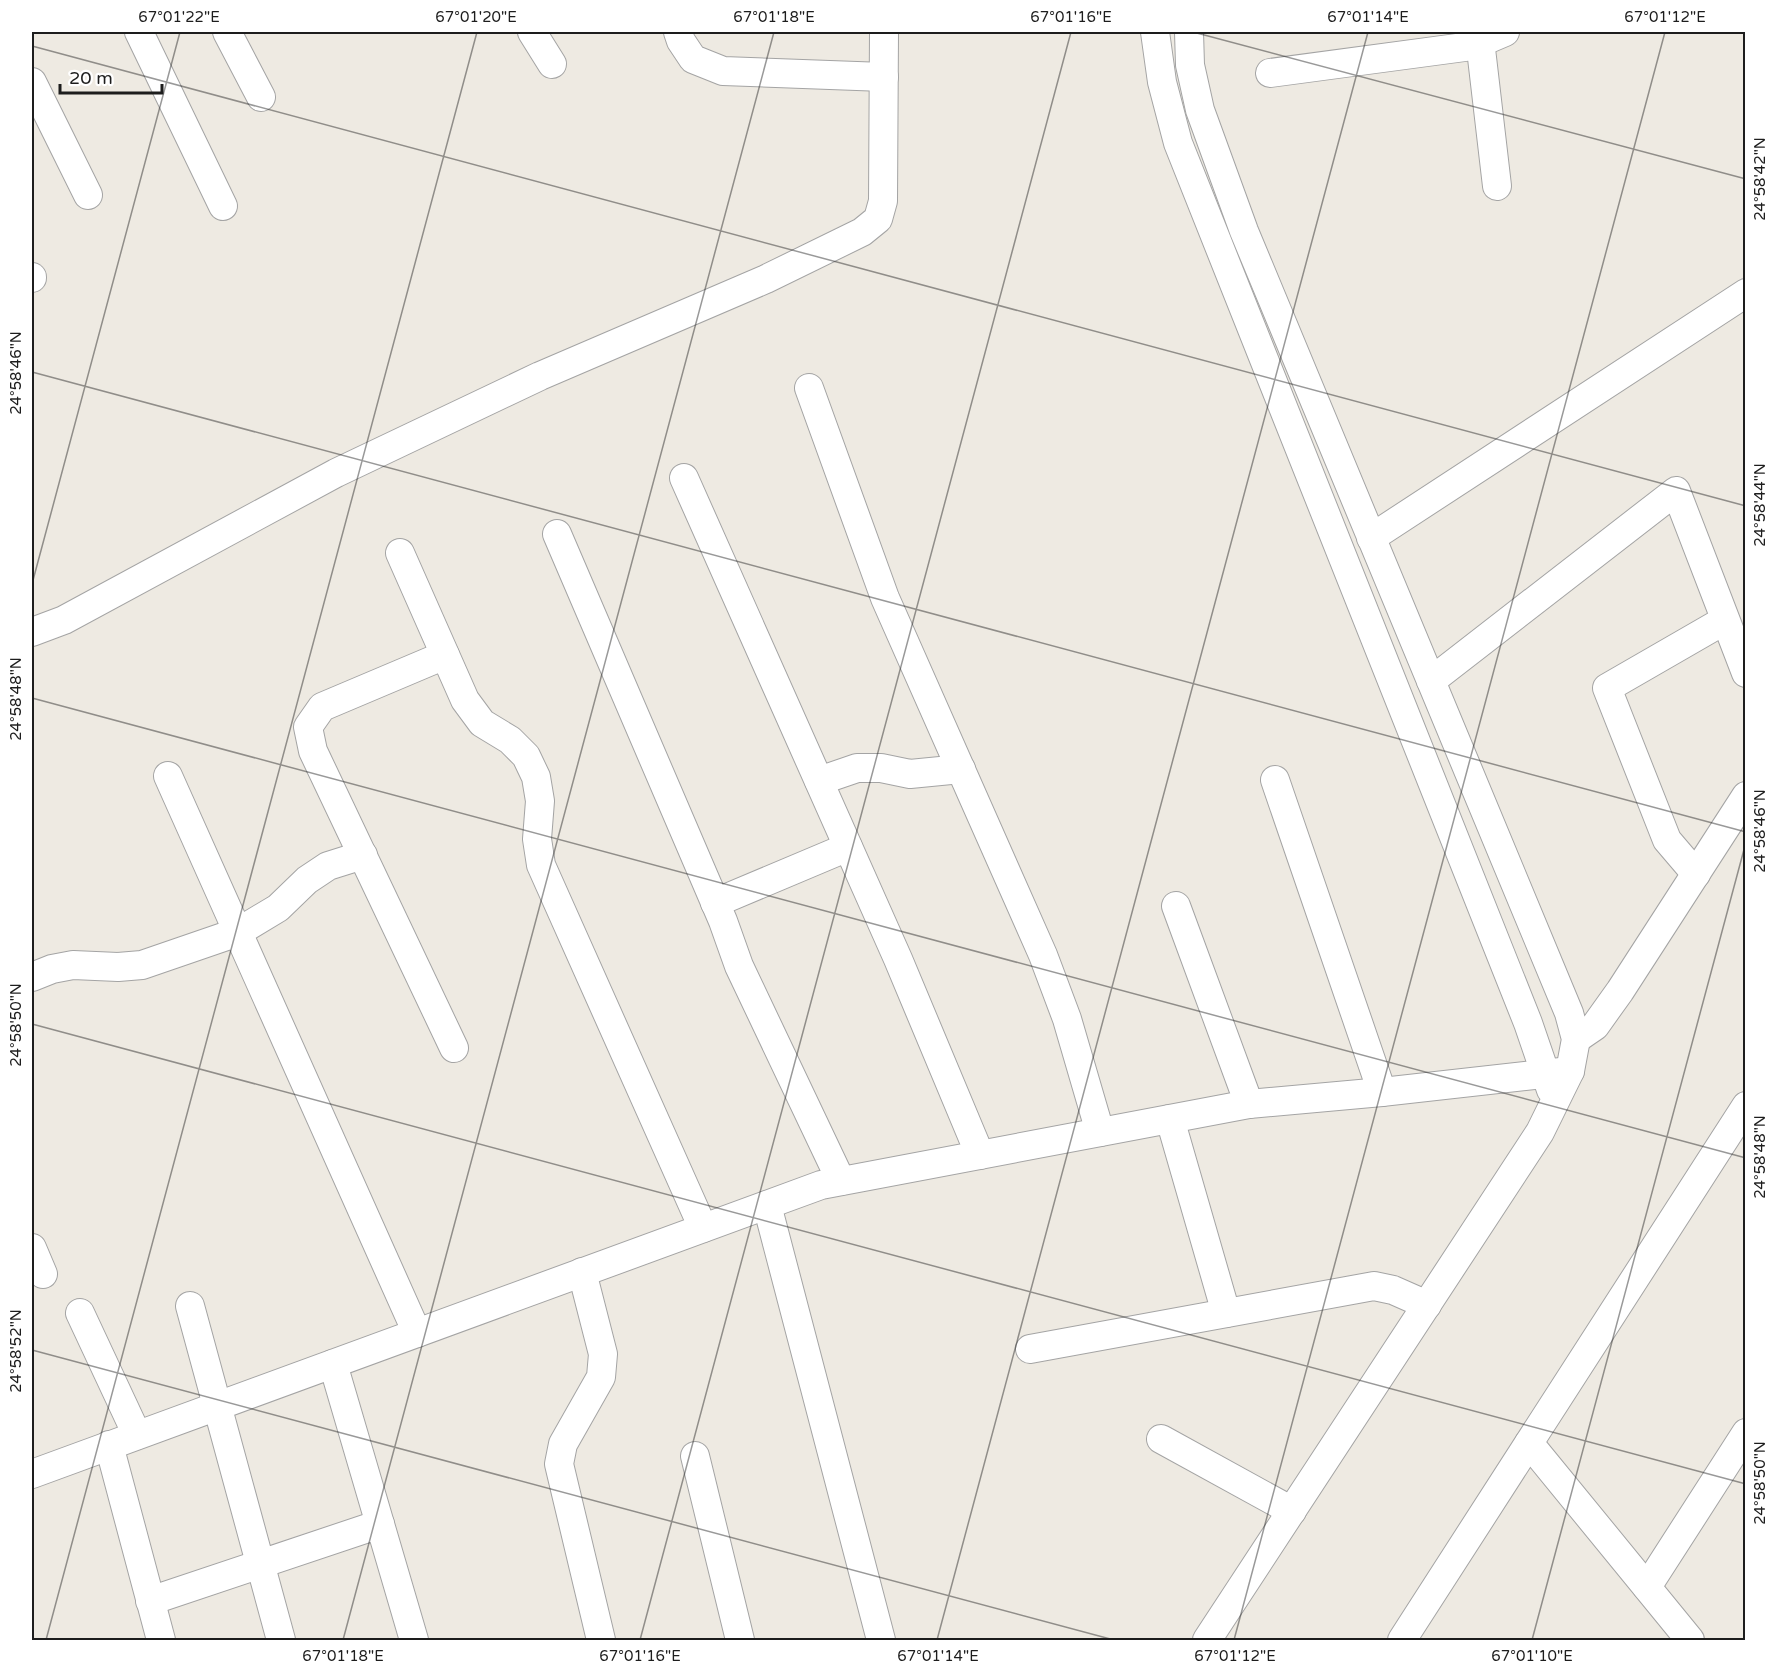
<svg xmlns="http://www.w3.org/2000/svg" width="1777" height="1672" viewBox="0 0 1777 1672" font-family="'Varela Round',sans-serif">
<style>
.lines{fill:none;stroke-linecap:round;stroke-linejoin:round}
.minor-casing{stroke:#a4a4a4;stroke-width:30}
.minor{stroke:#fff;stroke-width:28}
.ticks{fill:none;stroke:#1d1d1d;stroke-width:1.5;stroke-opacity:0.45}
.neatline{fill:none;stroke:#1d1d1d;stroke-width:2}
.ticks-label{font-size:15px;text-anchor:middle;fill:#1d1d1d}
</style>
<rect width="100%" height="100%" fill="#eeeae2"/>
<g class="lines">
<defs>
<g id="minor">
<polyline points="139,32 223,206"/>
<polyline points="227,32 261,97"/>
<polyline points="532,32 552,64"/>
<polyline points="678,32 681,41 693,59 723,71 884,77"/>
<polyline points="1155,32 1162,82 1178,143 1528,1023 1551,1090"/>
<polyline points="1189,32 1190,65 1200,110 1244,231 1569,1013 1576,1039 1570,1071 1540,1132 1207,1640"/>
<polyline points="1479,32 1497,186"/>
<polyline points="1270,73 1472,46 1505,32"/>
<polyline points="32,82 88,195"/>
<polyline points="32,277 32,278"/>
<polyline points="809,388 885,598 1043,955 1067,1019 1100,1132"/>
<polyline points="684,478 898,959 980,1155"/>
<polyline points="557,534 723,921 739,966 841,1181"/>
<polyline points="1371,538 1746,293"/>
<polyline points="400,553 465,700 482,723 510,740 526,756 536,777 540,801 537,839 541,865 703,1228"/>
<polyline points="32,632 64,620 336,473 540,376 766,279 862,232 878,219 883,201 884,32"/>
<polyline points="445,655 322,707 308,727 313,751 454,1048"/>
<polyline points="1431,681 1676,491 1746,673"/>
<polyline points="168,776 417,1333"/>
<polyline points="1275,780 1382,1092"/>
<polyline points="819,781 857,768 881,768 910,774 961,769"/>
<polyline points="1696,874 1667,840 1607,688 1725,620"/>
<polyline points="715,903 848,847"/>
<polyline points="1176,906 1249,1104"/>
<polyline points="32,977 52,969 73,965 118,967 142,965 238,932 278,908 307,880 328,866 363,855"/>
<polyline points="1576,1039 1595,1026 1620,991 1746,796"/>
<polyline points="1170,1119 1226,1313"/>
<polyline points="767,1205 881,1640"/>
<polyline points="32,1248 43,1274"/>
<polyline points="582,1272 603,1354 601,1377 563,1444 559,1464 601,1640"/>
<polyline points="190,1306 281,1640"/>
<polyline points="80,1313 137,1435"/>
<polyline points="1030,1349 1374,1286 1393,1290 1427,1305"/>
<polyline points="333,1364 414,1640"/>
<polyline points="1161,1439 1292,1511"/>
<polyline points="1529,1443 1690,1640"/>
<polyline points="109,1445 161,1640"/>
<polyline points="695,1456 740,1640"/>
<polyline points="32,1474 821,1185 1249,1104 1382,1092 1570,1071"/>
<polyline points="1647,1587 1746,1433"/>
<polyline points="150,1601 380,1524"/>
<polyline points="1402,1640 1746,1106"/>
</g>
</defs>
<use href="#minor" class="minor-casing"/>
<use href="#minor" class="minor"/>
</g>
<path class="ticks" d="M1193,32L1746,179M32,46L1746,506M32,372L1746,832M32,584L180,32M32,698L1746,1158M32,1024L1746,1484M32,1350L1114,1640M46,1640L477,32M343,1640L774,32M640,1640L1071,32M937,1640L1368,32M1234,1640L1665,32M1532,1640L1746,842"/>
<rect width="1777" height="1672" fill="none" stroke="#ffffff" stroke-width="66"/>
<path d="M60 84v9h102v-9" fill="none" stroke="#1d1d1d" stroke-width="3"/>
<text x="69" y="84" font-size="18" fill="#1d1d1d" stroke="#ffffff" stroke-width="4.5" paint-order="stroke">20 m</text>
<rect x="33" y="33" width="1711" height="1606" class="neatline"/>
<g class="ticks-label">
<text x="179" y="22">67°01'22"E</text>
<text x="476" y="22">67°01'20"E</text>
<text x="774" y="22">67°01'18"E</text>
<text x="1071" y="22">67°01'16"E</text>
<text x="1368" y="22">67°01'14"E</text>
<text x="1665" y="22">67°01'12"E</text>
<text transform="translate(1760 179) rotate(-90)" y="5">24°58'42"N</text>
<text transform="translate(16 373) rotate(-90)" y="5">24°58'46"N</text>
<text transform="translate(1760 505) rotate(-90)" y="5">24°58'44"N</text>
<text transform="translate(16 699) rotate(-90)" y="5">24°58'48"N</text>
<text transform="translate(1760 831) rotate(-90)" y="5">24°58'46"N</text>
<text transform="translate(16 1025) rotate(-90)" y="5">24°58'50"N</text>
<text transform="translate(1760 1157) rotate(-90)" y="5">24°58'48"N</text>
<text transform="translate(16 1351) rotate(-90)" y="5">24°58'52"N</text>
<text transform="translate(1760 1483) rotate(-90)" y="5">24°58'50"N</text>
<text x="343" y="1661">67°01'18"E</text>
<text x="640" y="1661">67°01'16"E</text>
<text x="938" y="1661">67°01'14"E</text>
<text x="1235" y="1661">67°01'12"E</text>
<text x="1532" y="1661">67°01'10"E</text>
</g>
</svg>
